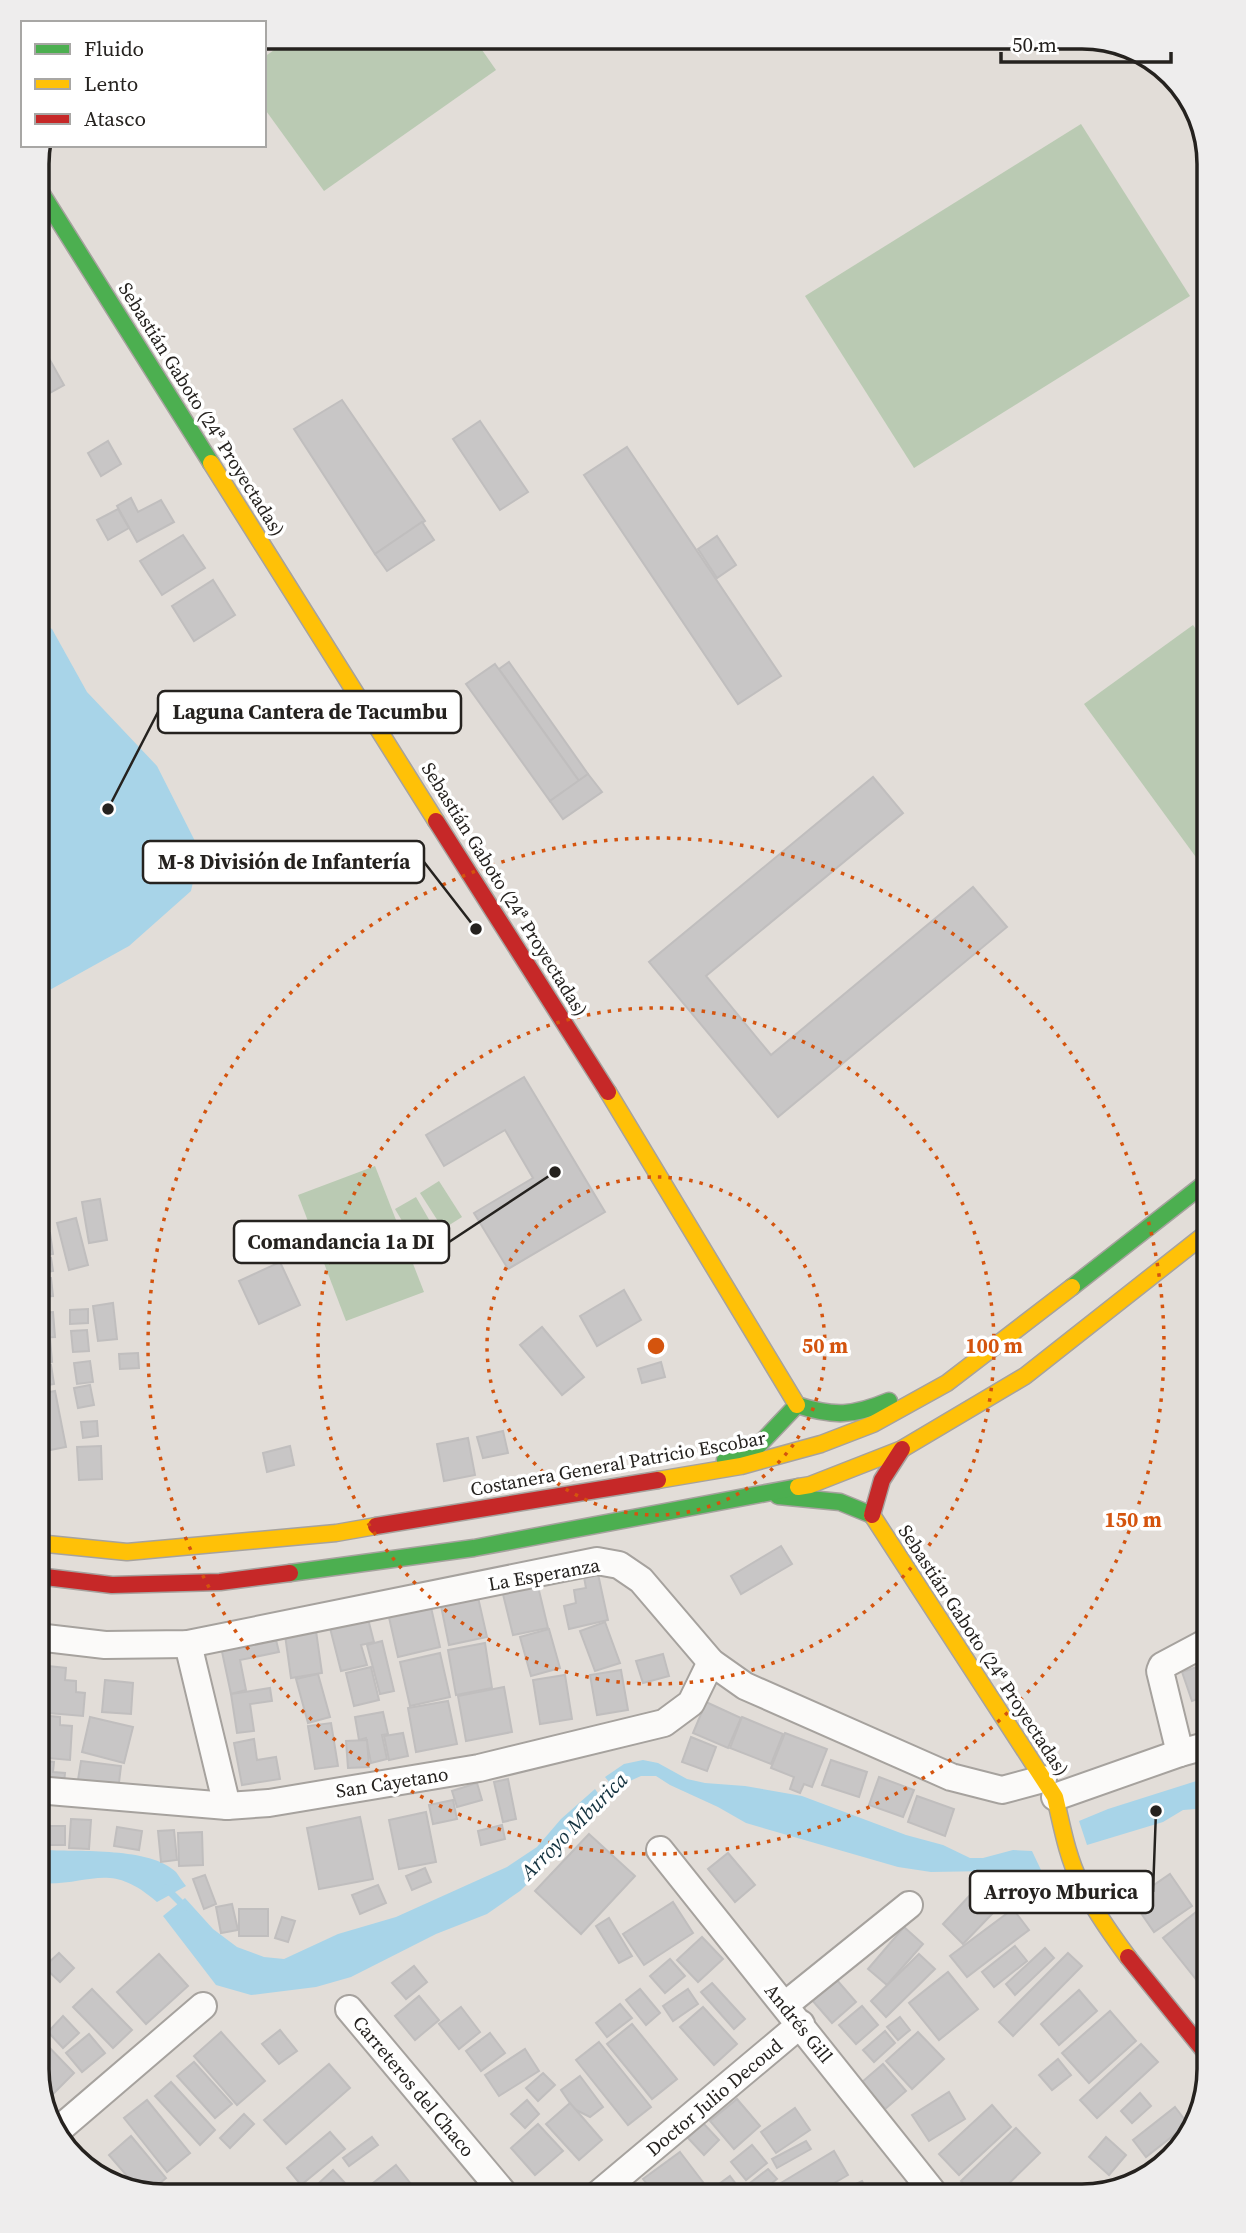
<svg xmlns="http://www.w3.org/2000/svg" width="1246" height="2233" viewBox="0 0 1246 2233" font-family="'Source Serif 4',serif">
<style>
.green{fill:#bacab3}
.water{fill:#a8d4e8}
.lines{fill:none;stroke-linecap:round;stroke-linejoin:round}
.stream{stroke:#a8d4e8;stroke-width:7}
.building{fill:#c8c6c6;stroke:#c0bebe;stroke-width:2}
.street-casing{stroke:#a6a29e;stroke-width:30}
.fast-casing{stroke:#a6a29e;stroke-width:19}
.slow-casing{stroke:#a6a29e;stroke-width:19}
.jam-casing{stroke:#a6a29e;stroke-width:19}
.street{stroke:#fbfaf9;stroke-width:26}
.fast{stroke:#4caf50;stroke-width:16}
.slow{stroke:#ffc107;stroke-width:16}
.jam{stroke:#c62828;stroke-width:16}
.ring{fill:none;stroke:#d4540e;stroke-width:3.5;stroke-dasharray:3.5 7}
.labels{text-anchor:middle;stroke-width:7;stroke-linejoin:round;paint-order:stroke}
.street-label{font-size:19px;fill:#25221f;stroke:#fff}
.water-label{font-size:21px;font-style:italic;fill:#13323f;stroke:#fff}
.rim{fill:none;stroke:#25221f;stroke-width:3.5}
.centre{fill:#d4540e;stroke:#fff;stroke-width:3.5}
.ring-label{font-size:21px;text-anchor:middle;font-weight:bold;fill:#d4540e;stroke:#fff;stroke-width:7;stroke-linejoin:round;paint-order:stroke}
.leader{fill:none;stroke:#25221f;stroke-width:2.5}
.callout-dot{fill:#25221f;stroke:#fff;stroke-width:2.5}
.callout{fill:#fff;stroke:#25221f;stroke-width:2.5}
.callout-label{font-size:21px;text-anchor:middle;font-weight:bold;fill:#25221f}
</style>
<rect width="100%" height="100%" fill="#e2ddd8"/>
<g class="green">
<polygon points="293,37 473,37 496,70 324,191 264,108 264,57"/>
<polygon points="1081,124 1190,296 914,468 805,296"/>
<polygon points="1193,625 1209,647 1209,875 1084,704"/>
<polygon points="375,1166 424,1292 346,1321 298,1195"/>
<polygon points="439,1181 462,1217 443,1229 420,1193"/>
<polygon points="416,1197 442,1242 421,1253 395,1209"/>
</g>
<g class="water">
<polygon points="37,621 52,629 87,692 157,766 200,851 191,891 129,946 37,997"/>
<polygon points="643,1760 658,1763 687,1779 705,1783 745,1786 802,1796 906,1835 943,1845 970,1858 983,1858 1013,1850 1032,1851 1041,1870 931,1872 898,1867 746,1823 718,1807 670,1785 656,1776 641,1776 614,1788 605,1777 624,1764"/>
<polygon points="1209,1777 1209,1808 1183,1810 1163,1822 1087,1845 1079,1821 1108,1809"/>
<polygon points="595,1789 604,1802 556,1856 520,1891 487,1914 436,1934 351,1977 316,1987 251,1995 216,1985 163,1916 185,1898 213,1929 237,1947 264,1957 284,1959 338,1934 396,1917 507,1867 537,1847 561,1819"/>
<path d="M46,1850C80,1852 150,1847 176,1872C179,1876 182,1881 186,1886L157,1902C108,1859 91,1887 37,1883V1851Z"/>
</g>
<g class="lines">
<g class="stream">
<polyline points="595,1802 616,1779"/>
<polyline points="166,1888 185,1907"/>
</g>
</g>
<g class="building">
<polygon points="41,344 64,385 37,400 37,346"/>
<polygon points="342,400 425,521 375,554 294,429"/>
<polygon points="480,421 528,492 500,510 453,439"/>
<polygon points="108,441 121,464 101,476 88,453"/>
<polygon points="627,447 781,676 738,704 584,475"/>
<polygon points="131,498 138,512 161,500 174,522 137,542 117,506"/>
<polygon points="118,509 129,528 108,540 97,520"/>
<polygon points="422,522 434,540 387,571 375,554"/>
<polygon points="183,535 205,568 162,595 140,561"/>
<polygon points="717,536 736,565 717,578 698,549"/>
<polygon points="213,580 235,615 194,641 172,606"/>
<polygon points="509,662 588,774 579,781 499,669"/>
<polygon points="495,664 579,781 550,801 466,684"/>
<polygon points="588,774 602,792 563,819 550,801"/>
<polygon points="873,777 903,813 706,976 771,1055 973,887 1007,927 778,1117 649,962"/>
<polygon points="524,1077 605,1212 508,1269 474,1213 533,1178 505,1130 444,1166 426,1135"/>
<polygon points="100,1199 107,1240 89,1243 82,1202"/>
<polygon points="76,1218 88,1265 69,1270 57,1223"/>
<polygon points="50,1233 53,1254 41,1256 39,1234"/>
<polygon points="51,1258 53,1271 37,1274 37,1260"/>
<polygon points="280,1262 300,1305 259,1324 239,1281"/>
<polygon points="51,1278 53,1296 41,1297 39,1279"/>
<polygon points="624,1290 641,1320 597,1346 580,1316"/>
<polygon points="113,1303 117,1339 98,1341 93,1306"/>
<polygon points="88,1309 88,1323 70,1324 70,1310"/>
<polygon points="53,1312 55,1337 37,1338 37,1313"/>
<polygon points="542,1327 584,1377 562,1395 520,1345"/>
<polygon points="87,1330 89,1351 73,1352 71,1331"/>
<polygon points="50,1338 52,1362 37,1364 37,1339"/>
<polygon points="138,1353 139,1368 120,1369 119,1354"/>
<polygon points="90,1361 93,1382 77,1384 74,1363"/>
<polygon points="661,1362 665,1377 642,1383 638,1369"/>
<polygon points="51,1365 54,1384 37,1387 37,1367"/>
<polygon points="90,1385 94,1405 78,1408 74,1388"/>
<polygon points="55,1391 66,1447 50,1450 39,1394"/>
<polygon points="97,1421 98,1436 83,1438 81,1422"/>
<polygon points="503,1431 508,1453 483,1458 477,1437"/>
<polygon points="468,1438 475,1475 444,1481 437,1444"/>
<polygon points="101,1446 102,1479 79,1480 77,1447"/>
<polygon points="290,1446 294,1465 267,1472 263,1453"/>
<polygon points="781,1546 792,1564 741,1594 731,1576"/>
<polygon points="598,1574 608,1620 569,1629 564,1606 576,1603 574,1590 586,1588 584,1577"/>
<polygon points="536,1578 548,1628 513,1635 501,1586"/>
<polygon points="477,1593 487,1637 449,1645 440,1601"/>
<polygon points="430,1603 440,1647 398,1657 388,1613"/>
<polygon points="367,1615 374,1642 361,1645 367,1665 341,1671 329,1624"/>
<polygon points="605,1622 620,1663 595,1671 580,1631"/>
<polygon points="549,1629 560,1668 531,1676 520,1637"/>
<polygon points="316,1631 322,1673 291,1678 285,1635"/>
<polygon points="275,1636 279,1652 240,1660 246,1690 231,1694 221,1647"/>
<polygon points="382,1641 394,1691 380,1694 367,1645"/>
<polygon points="485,1643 492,1688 456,1695 448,1650"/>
<polygon points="440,1653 450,1697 410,1706 400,1662"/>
<polygon points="663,1654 669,1676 643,1683 636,1661"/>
<polygon points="1209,1663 1209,1695 1192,1701 1182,1672"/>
<polygon points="48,1666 66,1668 65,1680 76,1681 76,1692 85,1693 83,1716 37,1712 38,1685 46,1686"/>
<polygon points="371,1667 379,1700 354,1706 346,1673"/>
<polygon points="621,1670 628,1710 597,1715 590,1675"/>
<polygon points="318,1674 330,1717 308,1723 296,1679"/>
<polygon points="565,1675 572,1719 540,1724 533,1680"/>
<polygon points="105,1680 133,1683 131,1714 102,1712"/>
<polygon points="504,1687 512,1732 466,1741 458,1696"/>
<polygon points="270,1688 272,1701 250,1704 254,1731 237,1733 231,1694"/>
<polygon points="448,1701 457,1744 416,1752 408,1708"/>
<polygon points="706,1702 741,1718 728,1748 693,1733"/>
<polygon points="383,1712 388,1734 382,1735 387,1759 371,1763 366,1738 359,1740 355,1717"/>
<polygon points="39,1715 60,1717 60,1725 72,1726 70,1760 37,1757"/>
<polygon points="90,1717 133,1727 124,1763 82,1752"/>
<polygon points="742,1717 783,1734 771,1764 730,1748"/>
<polygon points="331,1723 338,1766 315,1769 308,1726"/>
<polygon points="403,1733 408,1756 389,1760 384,1736"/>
<polygon points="785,1733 827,1749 812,1787 804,1784 800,1793 790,1789 794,1777 771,1768"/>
<polygon points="691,1737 716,1747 707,1771 682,1762"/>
<polygon points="254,1739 257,1760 276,1757 280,1779 242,1785 234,1743"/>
<polygon points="367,1740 369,1767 348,1768 346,1741"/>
<polygon points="37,1760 54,1762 53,1772 65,1773 64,1783 37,1781"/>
<polygon points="831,1760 867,1772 859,1797 822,1785"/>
<polygon points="81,1761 121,1766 118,1791 77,1786"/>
<polygon points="879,1777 914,1790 903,1817 869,1805"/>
<polygon points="508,1779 516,1819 503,1822 494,1782"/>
<polygon points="477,1783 482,1800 457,1807 452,1791"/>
<polygon points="917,1796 954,1809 945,1836 908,1822"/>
<polygon points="453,1800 457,1819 433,1824 429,1805"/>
<polygon points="426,1812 436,1862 399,1869 389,1820"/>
<polygon points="360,1817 373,1879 319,1889 307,1828"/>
<polygon points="71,1819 91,1820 89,1849 69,1848"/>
<polygon points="502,1825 505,1839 481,1845 478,1831"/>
<polygon points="47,1826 65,1826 65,1845 46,1845"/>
<polygon points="117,1827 142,1831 139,1850 114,1846"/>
<polygon points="174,1830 177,1860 161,1862 158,1831"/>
<polygon points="202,1832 203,1865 179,1866 178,1833"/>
<polygon points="589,1834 635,1876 581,1934 535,1891"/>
<polygon points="728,1853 755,1885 735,1902 708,1869"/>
<polygon points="425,1868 431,1882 412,1890 406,1876"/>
<polygon points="1170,1874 1192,1906 1154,1932 1132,1900"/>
<polygon points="205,1875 216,1904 204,1909 193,1879"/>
<polygon points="378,1885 386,1903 360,1914 352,1895"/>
<polygon points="972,1893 993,1913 963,1944 943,1924"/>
<polygon points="673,1902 693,1933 644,1965 623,1934"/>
<polygon points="232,1904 238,1930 221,1933 216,1907"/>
<rect x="239" y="1909" width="29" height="27"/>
<polygon points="1013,1909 1029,1930 967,1977 950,1956"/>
<polygon points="1200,1909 1209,1920 1209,1983 1203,1988 1163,1938"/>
<polygon points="282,1917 295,1921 288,1942 275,1938"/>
<polygon points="609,1918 632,1956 619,1963 596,1926"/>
<polygon points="904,1927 923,1944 887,1985 868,1969"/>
<polygon points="702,1937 723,1959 698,1982 677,1960"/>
<polygon points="1015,1946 1027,1961 994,1987 982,1972"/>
<polygon points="1045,1948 1054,1958 1015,1995 1006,1984"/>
<polygon points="59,1953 74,1968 60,1982 44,1967"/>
<polygon points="1068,1953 1082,1966 1013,2036 999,2022"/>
<polygon points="159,1954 188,1986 146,2024 117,1992"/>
<polygon points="919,1954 935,1969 886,2017 871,2001"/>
<polygon points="670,1959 685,1976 665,1993 650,1976"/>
<polygon points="414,1966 427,1982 406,1999 392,1983"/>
<polygon points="948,1972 978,2009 939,2040 909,2003"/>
<polygon points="836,1979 856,2002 832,2023 812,2000"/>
<polygon points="712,1983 745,2019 734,2029 701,1992"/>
<polygon points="92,1989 132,2030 113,2048 73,2007"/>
<polygon points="640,1989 660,2013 646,2025 626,2000"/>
<polygon points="688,1989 698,2004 673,2021 663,2006"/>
<polygon points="1079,1990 1097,2011 1059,2045 1041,2024"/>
<polygon points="419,1996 439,2020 415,2040 395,2016"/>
<polygon points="620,2004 632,2018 607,2037 596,2023"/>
<polygon points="862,2006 878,2025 856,2044 839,2025"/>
<polygon points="461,2007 480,2032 459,2049 439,2024"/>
<polygon points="703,2007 737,2044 714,2065 680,2027"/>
<polygon points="1110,2011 1136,2041 1089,2083 1062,2053"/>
<polygon points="63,2016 79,2033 63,2048 48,2032"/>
<polygon points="900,2017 910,2030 898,2040 887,2027"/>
<polygon points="632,2024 677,2079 652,2099 607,2044"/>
<polygon points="280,2030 297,2051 279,2064 262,2044"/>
<polygon points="885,2031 895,2043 874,2062 863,2050"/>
<polygon points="221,2032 265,2081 237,2105 194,2056"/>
<polygon points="918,2032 944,2059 912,2089 886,2061"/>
<polygon points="490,2033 505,2053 481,2071 466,2051"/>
<polygon points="89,2034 105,2053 82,2072 66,2053"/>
<polygon points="42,2040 74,2073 52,2095 39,2082 37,2069 37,2045"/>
<polygon points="599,2042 651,2107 628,2125 576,2060"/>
<polygon points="1141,2044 1158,2062 1097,2118 1080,2100"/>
<polygon points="525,2049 539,2071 499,2096 485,2075"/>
<polygon points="1058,2059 1071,2075 1052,2090 1039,2075"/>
<polygon points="194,2062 232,2104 215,2118 177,2076"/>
<polygon points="329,2064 350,2088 286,2144 264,2120"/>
<polygon points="883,2064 906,2091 885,2109 862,2082"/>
<polygon points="543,2073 555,2085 538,2101 526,2088"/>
<polygon points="580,2076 603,2107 590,2117 574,2109 561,2090"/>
<polygon points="171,2082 215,2130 200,2145 155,2096"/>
<polygon points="949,2092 965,2119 929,2141 912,2115"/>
<polygon points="1140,2093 1151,2106 1132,2123 1121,2111"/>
<polygon points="737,2099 760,2126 734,2149 710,2121"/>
<polygon points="147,2100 190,2153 167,2172 124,2118"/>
<polygon points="527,2100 539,2114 525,2128 511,2114"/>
<polygon points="570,2103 602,2140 579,2160 546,2124"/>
<polygon points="992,2105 1011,2127 959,2175 939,2154"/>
<polygon points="1175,2107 1188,2124 1146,2157 1133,2140"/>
<polygon points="795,2108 810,2130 776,2153 761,2132"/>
<polygon points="244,2114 254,2124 230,2148 220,2138"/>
<polygon points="703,2123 719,2140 704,2155 688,2138"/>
<polygon points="538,2124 563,2151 535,2175 511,2148"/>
<polygon points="1016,2128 1040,2153 996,2196 976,2196 961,2181"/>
<polygon points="330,2132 345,2149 301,2185 287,2168"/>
<polygon points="131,2136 166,2178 148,2193 139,2190 109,2155"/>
<polygon points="372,2137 378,2145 349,2166 343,2158"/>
<polygon points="1106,2137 1126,2155 1109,2175 1089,2157"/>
<polygon points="806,2141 811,2149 777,2168 772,2159"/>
<polygon points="752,2145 767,2163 746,2180 731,2162"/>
<polygon points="834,2151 848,2175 812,2196 776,2196 771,2189"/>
<polygon points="680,2152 712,2194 709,2196 656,2196 643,2179"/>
<polygon points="396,2165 411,2184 396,2196 367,2196 363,2191"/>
<polygon points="768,2169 777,2179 756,2196 752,2196 745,2187"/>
<polygon points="333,2170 346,2184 330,2196 319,2183"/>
<polygon points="730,2176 745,2196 722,2196 715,2187"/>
<polygon points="862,2181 870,2196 832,2196"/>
<polygon points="1045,2184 1059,2193 1057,2196 1043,2196 1036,2191"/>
</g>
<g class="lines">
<defs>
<g id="street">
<polyline points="37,1637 105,1645 188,1644 597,1561 619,1565 641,1580 711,1662 745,1686 951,1777 1002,1790 1043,1779"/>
<polyline points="188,1644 227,1806"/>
<polyline points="1180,1753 1160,1671 1162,1666 1209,1641"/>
<polyline points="37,1790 227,1806 269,1803 479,1768 664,1723 691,1703 711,1662"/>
<polyline points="1055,1797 1180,1753 1209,1745"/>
<polyline points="660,1850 936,2196"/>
<polyline points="785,2005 909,1905"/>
<polyline points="349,2009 506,2196"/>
<polyline points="57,2131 203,2006"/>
<polyline points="596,2196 801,2024"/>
</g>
<g id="fast">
<polyline points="37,186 211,463"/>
<polyline points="1072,1287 1209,1180"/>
<path d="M797,1405C834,1417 853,1416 889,1401"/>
<polyline points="725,1460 758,1446 797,1405"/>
<polyline points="778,1496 840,1502 872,1515"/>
<polyline points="290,1573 474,1548 798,1487"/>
</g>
<g id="slow">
<polyline points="211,463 436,821"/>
<polyline points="608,1092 797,1405"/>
<polyline points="658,1480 741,1466 821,1444 873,1424 947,1383 1072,1287"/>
<polyline points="798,1487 810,1485 902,1449 1025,1376 1209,1231"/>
<path d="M872,1515L1055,1797C1062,1826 1067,1856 1080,1882C1093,1909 1111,1934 1128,1957"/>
<polyline points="37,1543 127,1552 336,1533 376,1526"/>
</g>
<g id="jam">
<polyline points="436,821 608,1092"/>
<polyline points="872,1515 882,1480 902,1449"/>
<polyline points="376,1526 658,1480"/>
<polyline points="37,1576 112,1585 220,1582 290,1573"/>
<polyline points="1128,1957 1209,2057"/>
</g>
</defs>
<use href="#street" class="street-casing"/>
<use href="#fast" class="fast-casing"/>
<use href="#slow" class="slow-casing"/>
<use href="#jam" class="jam-casing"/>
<use href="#street" class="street"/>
<use href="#fast" class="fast"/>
<use href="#slow" class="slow"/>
<use href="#jam" class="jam"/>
</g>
<g class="ring">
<circle cx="656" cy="1346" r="169"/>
<circle cx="656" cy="1346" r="338"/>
<circle cx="656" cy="1346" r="508"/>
</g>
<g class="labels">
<g class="street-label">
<text transform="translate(202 409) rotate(58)" y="7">Sebastián Gaboto (24ª Proyectadas)</text>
<text transform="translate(505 889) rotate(58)" y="7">Sebastián Gaboto (24ª Proyectadas)</text>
<text transform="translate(618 1463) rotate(-10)" y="7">Costanera General Patricio Escobar</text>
<text transform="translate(544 1574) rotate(-10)" y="7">La Esperanza</text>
<text transform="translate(984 1650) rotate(57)" y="7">Sebastián Gaboto (24ª Proyectadas)</text>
<text transform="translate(392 1782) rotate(-9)" y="7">San Cayetano</text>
<text transform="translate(799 2023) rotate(51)" y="7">Andrés Gill</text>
<text transform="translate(414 2086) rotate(50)" y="7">Carreteros del Chaco</text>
<text transform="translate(714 2097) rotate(-40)" y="7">Doctor Julio Decoud</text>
</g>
<g class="water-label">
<text transform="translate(574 1826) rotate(-45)" y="7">Arroyo Mburica</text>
</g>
</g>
<path d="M0 0H1246V2233H0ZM164 49H1082A115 115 0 0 1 1197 164V2069A115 115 0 0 1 1082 2184H164A115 115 0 0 1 49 2069V164A115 115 0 0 1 164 49Z" fill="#eeeded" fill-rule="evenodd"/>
<path class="rim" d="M164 49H1082A115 115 0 0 1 1197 164V2069A115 115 0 0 1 1082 2184H164A115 115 0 0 1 49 2069V164A115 115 0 0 1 164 49Z"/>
<circle cx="656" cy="1346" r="10" class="centre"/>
<g class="ring-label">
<text x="825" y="1353">50 m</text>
<text x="994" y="1353">100 m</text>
<text x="1133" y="1527">150 m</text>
</g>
<path class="leader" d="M108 809L158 712M476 929L424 862M555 1172L449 1242M1156 1811L1153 1892"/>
<g class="callout-dot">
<circle cx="108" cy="809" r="7"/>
<circle cx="476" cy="929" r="7"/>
<circle cx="555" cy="1172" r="7"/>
<circle cx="1156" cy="1811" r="7"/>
</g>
<g class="callout">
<rect x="158" y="691" width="303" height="42" rx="7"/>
<rect x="143" y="841" width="281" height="42" rx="7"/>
<rect x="234" y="1221" width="215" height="42" rx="7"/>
<rect x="970" y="1871" width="183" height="42" rx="7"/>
</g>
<g class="callout-label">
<text x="310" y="719">Laguna Cantera de Tacumbu</text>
<text x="284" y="869">M-8 División de Infantería</text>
<text x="341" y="1249">Comandancia 1a DI</text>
<text x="1061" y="1899">Arroyo Mburica</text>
</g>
<rect x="21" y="21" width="245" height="126" fill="#ffffff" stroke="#a8a7a5" stroke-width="2"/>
<rect x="35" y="44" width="35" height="10" fill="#4caf50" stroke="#a8a7a5" stroke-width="2"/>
<text x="84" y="56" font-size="21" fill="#25221f">Fluido</text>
<rect x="35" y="79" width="35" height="10" fill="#ffc107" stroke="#a8a7a5" stroke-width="2"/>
<text x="84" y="91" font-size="21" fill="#25221f">Lento</text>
<rect x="35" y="114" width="35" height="10" fill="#c62828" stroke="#a8a7a5" stroke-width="2"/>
<text x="84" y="126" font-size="21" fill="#25221f">Atasco</text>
<path d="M1001 52v10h170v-10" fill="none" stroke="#25221f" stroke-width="3.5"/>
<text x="1012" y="52" font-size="21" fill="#25221f" stroke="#ffffff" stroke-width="5" paint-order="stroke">50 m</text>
</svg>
